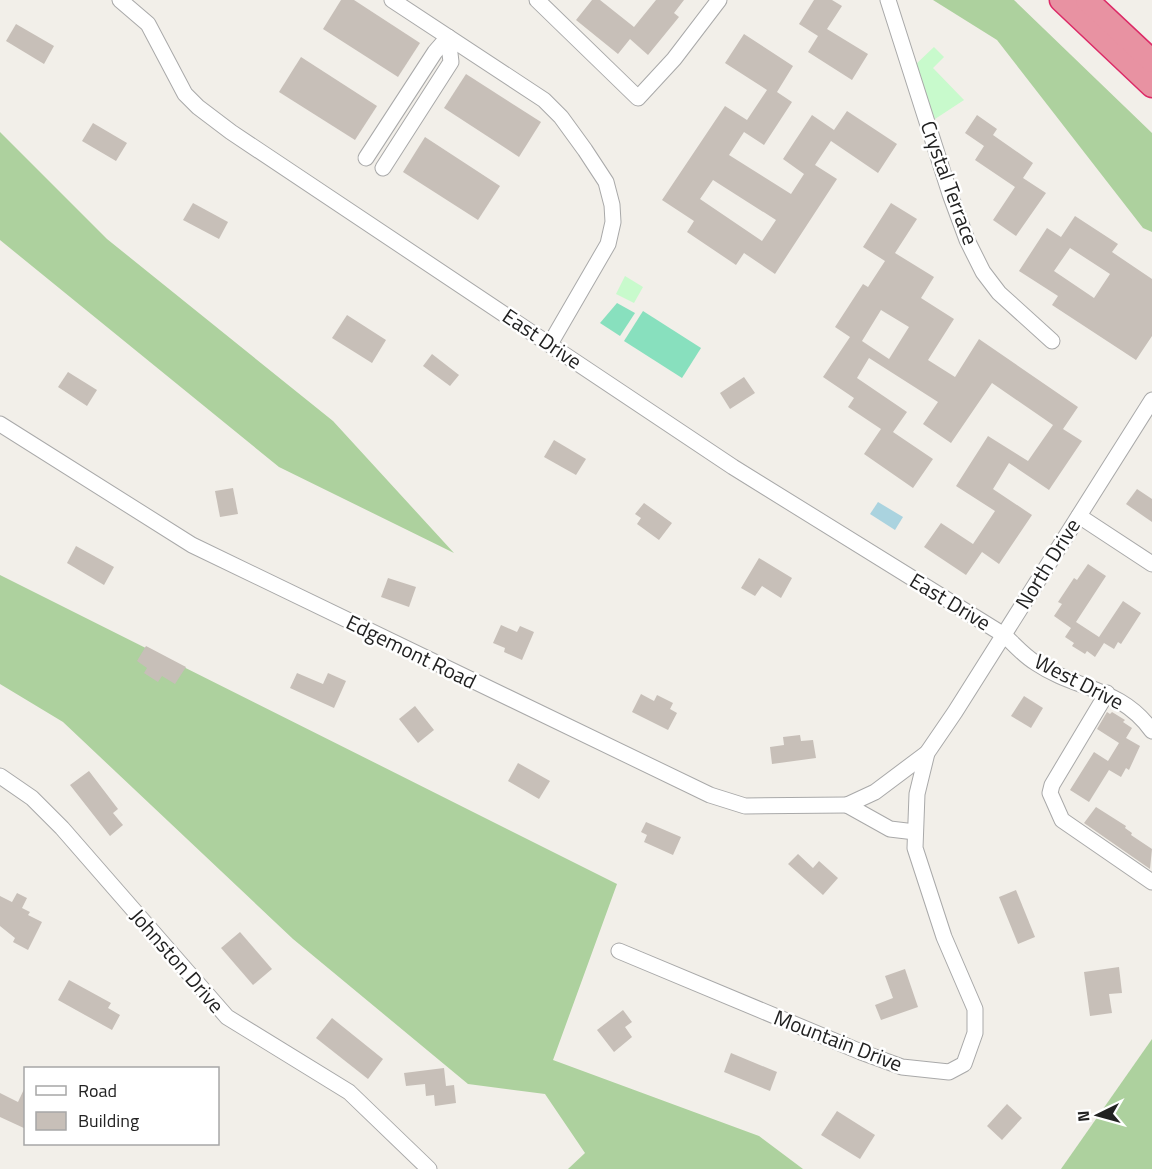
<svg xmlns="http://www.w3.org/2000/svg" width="1152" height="1169" viewBox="0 0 1152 1169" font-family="'Titillium Web',sans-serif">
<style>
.forest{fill:#add19e}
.park{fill:#c8facc}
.pitch{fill:#88e0be}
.water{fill:#aad3df}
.building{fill:#c7bfb8;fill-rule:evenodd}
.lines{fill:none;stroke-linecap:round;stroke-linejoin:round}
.minor-casing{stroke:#a9a9a9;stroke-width:17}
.highway-casing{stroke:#dc2a67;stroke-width:25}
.minor{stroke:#fff;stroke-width:15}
.highway{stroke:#e892a2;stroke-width:22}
.labels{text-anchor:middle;stroke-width:5;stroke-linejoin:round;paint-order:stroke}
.street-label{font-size:21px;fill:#222;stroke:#fff}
</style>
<rect width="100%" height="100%" fill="#f2efe9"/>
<g class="forest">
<polygon points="933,0 1014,0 1152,133 1152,232 1143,228 997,40"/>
<polygon points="0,132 107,239 333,421 454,553 279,467 0,240"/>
<polygon points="0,575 617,884 553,1060 759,1136 803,1169 568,1169 585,1153 545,1094 468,1084 293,939 63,722 0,684"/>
<polygon points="1152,1039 1152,1169 1061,1169"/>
</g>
<g class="park">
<polygon points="934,47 944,57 933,68 964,100 935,119 914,66"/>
<polygon points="625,276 643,287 634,303 616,294"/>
</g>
<g class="pitch">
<polygon points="617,303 635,313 620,336 600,323"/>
<polygon points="643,311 701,348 682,378 624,341"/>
</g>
<polygon class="water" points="878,502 903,517 895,530 870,514"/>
<g class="building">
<polygon points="341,0 354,0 420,43 398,77 323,29"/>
<polygon points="592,0 600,0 634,27 656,0 684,0 674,13 679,17 648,55 630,39 618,54 576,20"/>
<polygon points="814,0 832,0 842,6 827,29 868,54 852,80 808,52 818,36 799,24"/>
<polygon points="16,24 54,46 44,64 6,41"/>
<path d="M744,34L793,66L777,92L792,102L764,145L744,132L729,155L791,194L804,174L783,159L812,115L834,130L847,111L897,144L878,173L831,141L815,165L837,179L775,274L744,253L736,265L687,232L694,221L662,200L725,106L747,120L767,90L725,63ZM713,180L776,220L762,241L700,199Z"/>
<polygon points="301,57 377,106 355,140 279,92"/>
<polygon points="466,74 541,122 519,157 444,108"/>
<polygon points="977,115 997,129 993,135 1033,163 1023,178 1046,193 1016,236 993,220 1015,187 975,160 984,146 965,133"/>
<polygon points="93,123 127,143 116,161 82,141"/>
<polygon points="425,137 500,186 478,220 403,172"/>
<polygon points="193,203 228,222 219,239 183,220"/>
<path d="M891,203L917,219L895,253L934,277L921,298L954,319L928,360L955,377L979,339L1078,407L1063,429L1082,441L1049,490L1009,463L993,489L1032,515L999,564L982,552L966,575L924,547L941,523L973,544L995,511L956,486L988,436L1028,461L1053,425L992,383L951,443L923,424L938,402L869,358L857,378L907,412L893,432L933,459L913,488L864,454L881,429L848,407L854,398L823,377L850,337L835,327L863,284L868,287L885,261L863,247ZM881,310L909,327L889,359L862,341Z"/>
<path d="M1075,216L1118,244L1112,252L1152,279V336L1136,360L1052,305L1058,296L1019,271L1047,228L1061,237ZM1070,248L1110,274L1094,298L1054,271Z"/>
<polygon points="347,315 386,340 372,363 332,338"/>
<polygon points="432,354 459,375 450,386 423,366"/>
<polygon points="68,372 97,390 87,406 58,387"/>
<polygon points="744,377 755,393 730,409 720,393"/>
<polygon points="554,440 586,459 576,475 544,457"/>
<polygon points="233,488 238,514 220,517 215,491"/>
<polygon points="1137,489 1152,499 1152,522 1126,504"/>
<polygon points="644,503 672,523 659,540 637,524 641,518 635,514"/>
<polygon points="76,546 114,567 104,585 67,563"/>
<polygon points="759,558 792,578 781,598 762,586 755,596 741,588"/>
<polygon points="1088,564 1106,576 1076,622 1099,637 1123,601 1141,613 1121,644 1118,642 1114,649 1104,643 1095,657 1087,651 1085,654 1072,646 1074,643 1065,637 1071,628 1054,616 1062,604 1058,602 1074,578 1077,580"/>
<polygon points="388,578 416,587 409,607 381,597"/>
<polygon points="501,625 517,632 520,626 534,632 522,660 504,652 505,648 493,643"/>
<polygon points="146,646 186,667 175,684 162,676 158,682 144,673 147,668 137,661"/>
<polygon points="297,673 323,684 328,673 346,681 334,708 290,688"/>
<polygon points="641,694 654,701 657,695 673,703 670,709 677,713 668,730 632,712"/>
<polygon points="1024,696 1043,708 1031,728 1011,716"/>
<polygon points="415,706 434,730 418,743 399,719"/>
<polygon points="1107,712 1110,714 1112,712 1125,720 1123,722 1132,728 1126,738 1140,746 1129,770 1126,768 1121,777 1109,770 1089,802 1070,790 1094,752 1108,761 1119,743 1097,729"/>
<polygon points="800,735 801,741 813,740 816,758 772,764 770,747 784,745 783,737"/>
<polygon points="518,763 550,781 539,799 508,781"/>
<polygon points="89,771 118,809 113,813 123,825 110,836 70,785"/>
<polygon points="1096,807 1126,826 1125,828 1132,833 1131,835 1152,849 1150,869 1084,823"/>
<polygon points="646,822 681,837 673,855 644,842 647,835 641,832"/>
<polygon points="798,854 813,868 819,861 838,878 823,895 788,864"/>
<polygon points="1016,890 1035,937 1018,944 999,897"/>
<polygon points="17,893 27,898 22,908 30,912 28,915 42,922 28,950 13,942 15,938 0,926 0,896 12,902"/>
<polygon points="240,932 272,969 253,985 221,948"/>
<polygon points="1119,967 1122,993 1109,994 1112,1013 1090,1016 1084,972"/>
<polygon points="905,969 918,1007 881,1020 875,1005 893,998 885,976"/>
<polygon points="69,980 111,1003 108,1008 120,1015 112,1030 58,1000"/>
<polygon points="623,1010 632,1022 625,1027 632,1037 614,1052 597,1030"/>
<polygon points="332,1018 383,1059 368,1079 316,1038"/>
<polygon points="731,1053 777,1072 770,1091 724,1072"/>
<polygon points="444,1068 446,1086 454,1085 456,1103 435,1106 434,1095 426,1096 425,1084 406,1086 404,1073"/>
<polygon points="26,1085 26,1129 0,1117 0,1093 18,1102"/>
<polygon points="1007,1104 1022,1118 1002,1140 987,1126"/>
<polygon points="837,1111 875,1135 860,1159 821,1135"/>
</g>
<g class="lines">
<defs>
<g id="minor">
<path d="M120,0L148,24L185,94L198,107L231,132L733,467L1004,635C1014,644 1024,656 1036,663C1076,690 1121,687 1152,731"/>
<polyline points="392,0 544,100 561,117 585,150 606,182 612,205 613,222 608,244 550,344"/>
<polyline points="537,0 638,98 674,59 719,0"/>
<polyline points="888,0 950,194 967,240 983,272 999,293 1052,341"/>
<polyline points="366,158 435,52 448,37"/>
<polyline points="383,168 451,62 448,37"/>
<polyline points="0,424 192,545 710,795 745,806 847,805"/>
<polyline points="1079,516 1152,564"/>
<polyline points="1107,693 1052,785 1050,793 1062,820 1152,882"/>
<polyline points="0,776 32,798 62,828 227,1017 349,1092 429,1169"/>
<polyline points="915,832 890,829 847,805 875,792 927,753"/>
<polyline points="619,951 861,1052 902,1067 949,1072 964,1064 975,1033 975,1009 944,937 915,848 917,794 927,753 955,712 1152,400"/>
</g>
<g id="highway">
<polyline points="1061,0 1152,86"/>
<polyline points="1087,0 1152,61"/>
</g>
</defs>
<use href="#minor" class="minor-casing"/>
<use href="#highway" class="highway-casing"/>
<use href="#minor" class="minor"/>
<use href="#highway" class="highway"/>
</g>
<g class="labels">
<g class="street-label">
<text transform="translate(949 183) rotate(70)" y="7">Crystal Terrace</text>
<text transform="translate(542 339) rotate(34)" y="7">East Drive</text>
<text transform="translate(1048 564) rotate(-58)" y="7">North Drive</text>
<text transform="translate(950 602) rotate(31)" y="7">East Drive</text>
<text transform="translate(411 652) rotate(26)" y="7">Edgemont Road</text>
<text transform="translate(1079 682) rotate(27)" y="7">West Drive</text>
<text transform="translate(177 961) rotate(49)" y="7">Johnston Drive</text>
<text transform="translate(838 1041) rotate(21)" y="7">Mountain Drive</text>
</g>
</g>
<rect x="24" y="1067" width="195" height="78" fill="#ffffff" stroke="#a7a7a7" stroke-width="1.5"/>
<rect x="36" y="1086" width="30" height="9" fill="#ffffff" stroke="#a7a7a7" stroke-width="1.5"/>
<text x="78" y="1097" font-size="18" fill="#222222">Road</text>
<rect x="36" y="1112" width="30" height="18" fill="#c7bfb8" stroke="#a7a7a7" stroke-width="1.5"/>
<text x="78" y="1127" font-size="18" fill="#222222">Building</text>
<g transform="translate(1098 1115) rotate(265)" stroke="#ffffff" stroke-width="4.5" paint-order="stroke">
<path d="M0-4.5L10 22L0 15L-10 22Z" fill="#222222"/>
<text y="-9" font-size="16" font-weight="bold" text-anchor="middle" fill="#222222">N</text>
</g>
</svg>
